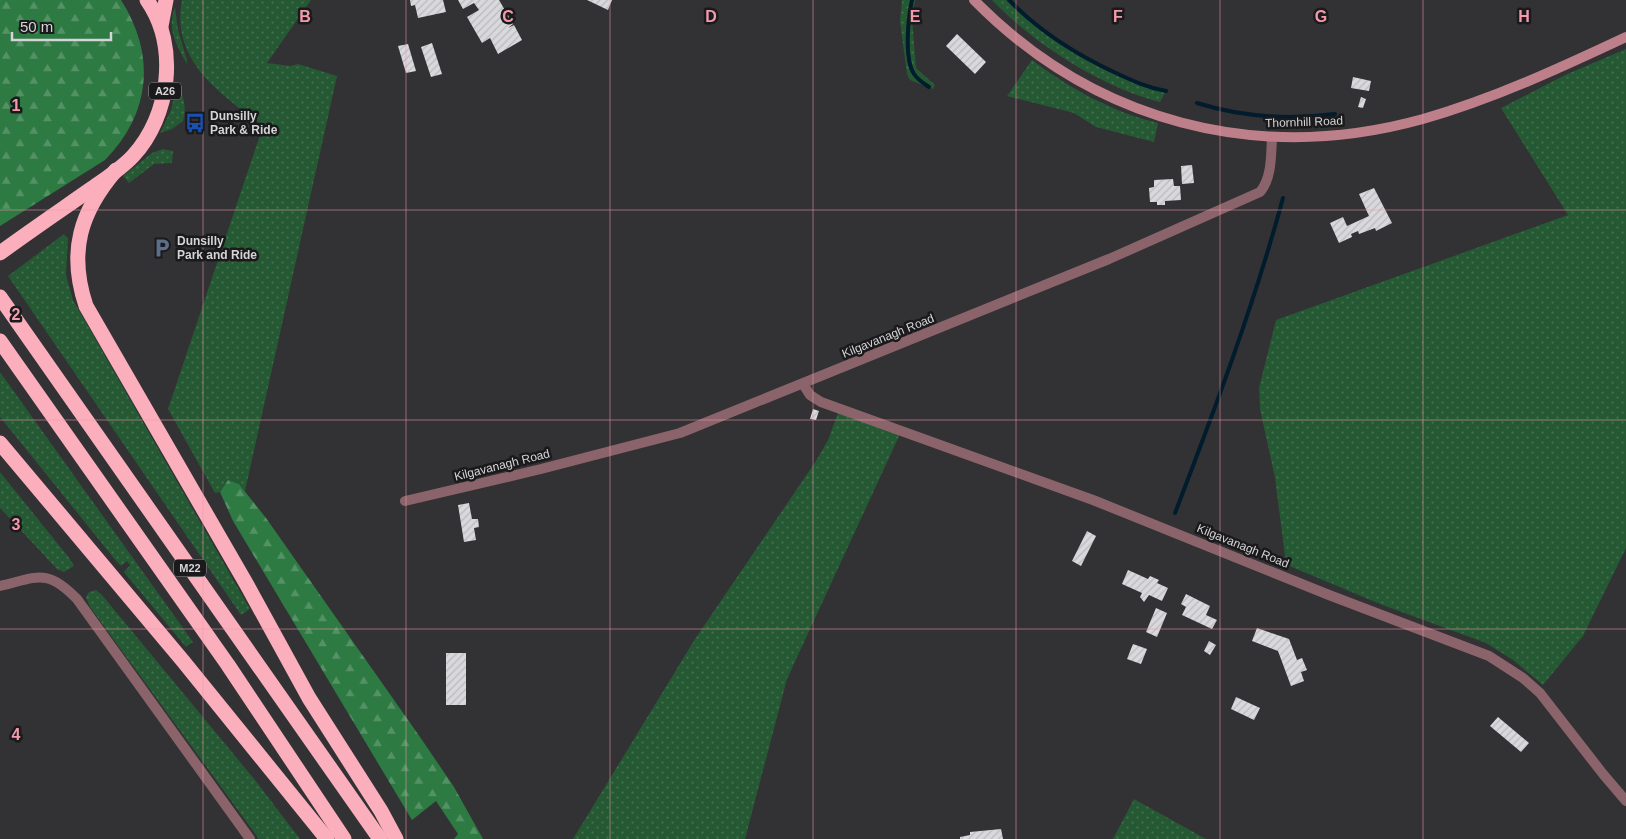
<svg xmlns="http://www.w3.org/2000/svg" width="1626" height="839" viewBox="0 0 1626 839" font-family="Arial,sans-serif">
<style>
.grass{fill:url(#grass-dots)}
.forest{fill:url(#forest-firs)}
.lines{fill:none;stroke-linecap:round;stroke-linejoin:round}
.stream{stroke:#011c2c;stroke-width:4}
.building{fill:url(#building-hatch)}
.street{stroke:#8b646b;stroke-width:10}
.secondary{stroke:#bd7f8a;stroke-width:10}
.highway{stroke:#fbaebb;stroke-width:15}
.grid{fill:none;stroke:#f39aab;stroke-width:1;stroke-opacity:0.55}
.labels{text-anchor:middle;stroke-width:5;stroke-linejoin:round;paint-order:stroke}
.shield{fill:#1a191b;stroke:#9d9c9e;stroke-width:1}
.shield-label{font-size:11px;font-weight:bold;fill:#d5d4d6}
.poi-label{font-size:12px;font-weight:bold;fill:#d5d4d6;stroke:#1a191b;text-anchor:start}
.street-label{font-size:12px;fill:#d5d4d6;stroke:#1a191b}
.grid-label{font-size:16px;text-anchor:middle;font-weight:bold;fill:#f39aab;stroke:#1a191b;stroke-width:5;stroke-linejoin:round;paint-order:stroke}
</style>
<defs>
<pattern id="grass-dots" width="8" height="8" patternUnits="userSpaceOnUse" patternTransform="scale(1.25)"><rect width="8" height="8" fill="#255933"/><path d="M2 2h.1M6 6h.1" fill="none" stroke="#447050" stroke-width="1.8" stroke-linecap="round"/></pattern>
<pattern id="forest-firs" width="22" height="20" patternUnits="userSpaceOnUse" patternTransform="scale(1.25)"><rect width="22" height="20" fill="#2d7a43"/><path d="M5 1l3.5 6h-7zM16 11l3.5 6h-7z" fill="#549266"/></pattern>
<pattern id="building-hatch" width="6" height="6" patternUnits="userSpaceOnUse" patternTransform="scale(1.25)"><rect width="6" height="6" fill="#d9d8dc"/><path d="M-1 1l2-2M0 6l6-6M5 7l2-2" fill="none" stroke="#bababd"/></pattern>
</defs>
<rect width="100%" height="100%" fill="#323134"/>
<g class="grass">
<path d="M182,0H311L267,63L291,66L298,64L337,76L245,491L239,484L228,480L220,492L215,493L168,409L263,126C221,94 170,61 182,0Z"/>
<polygon points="902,0 915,0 912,18 916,68 935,85 933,89 910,80 907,74 900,21"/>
<path d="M992,0H1009C1047,39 1112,82 1166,91L1160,102C1101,87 1034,44 992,0Z"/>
<path d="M175,7L178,30L187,60V64C177,46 166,28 175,7Z"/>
<polygon points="1626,49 1626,548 1583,636 1543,685 1513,660 1486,643 1380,604 1280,562 1283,560 1285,556 1275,478 1260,409 1259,388 1276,320 1568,215 1501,108 1565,75"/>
<path d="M1032,60C1069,88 1112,112 1158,123L1154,142L1096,127L1074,113L1007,96Z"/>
<path d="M177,84C184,97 187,107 183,121L172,129L160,133L171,110Z"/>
<polygon points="163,149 173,151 172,163 154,164 129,183 123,176 152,153"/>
<polygon points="64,234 68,239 66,275 73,300 250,609 241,615 8,276"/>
<polygon points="0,372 193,642 186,647 124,572 130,565 127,561 121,566 117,562 0,417"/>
<polygon points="838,413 900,434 787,679 745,839 573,839 695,639 816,461 828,440"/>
<polygon points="0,472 70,559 74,566 64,572 57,569 0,508"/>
<polygon points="96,590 102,595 255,780 300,839 259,839 90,607 86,597 89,592"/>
<polygon points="1134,799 1206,839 1113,839"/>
</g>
<g class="forest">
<path d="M0,0H121C156,55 151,113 105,160L0,226Z"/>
<polygon points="228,480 239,484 266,518 420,737 454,787 483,839 454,839 458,834 436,801 412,820 233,521 220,492"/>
</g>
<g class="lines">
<g class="stream">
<path d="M912,0C908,18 904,59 914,74C918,80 923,83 929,87"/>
<path d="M1009,0C1040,32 1075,54 1116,73C1133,81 1148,88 1166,91"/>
<path d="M1197,103C1242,117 1288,120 1335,114"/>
<path d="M1175,513C1215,409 1254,305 1283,198"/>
</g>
</g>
<g class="building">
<polygon points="410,0 443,0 446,12 418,18 415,5 411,6"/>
<polygon points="458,0 499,0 513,24 508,28 514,25 522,40 498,54 490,38 482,43 467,17 479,10 474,3 463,9"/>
<polygon points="587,0 612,0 608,10"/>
<polygon points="957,34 986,62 975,74 946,46"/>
<polygon points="432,43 442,74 431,77 421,47"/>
<polygon points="408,44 416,71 406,73 398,46"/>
<polygon points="1353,77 1371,81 1369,91 1351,88"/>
<polygon points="1361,97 1366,99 1363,108 1358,107"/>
<polygon points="1192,165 1194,183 1182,184 1181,166"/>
<polygon points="1173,179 1174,186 1180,186 1181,200 1165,201 1165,205 1157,205 1157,202 1150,202 1149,188 1154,187 1154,180"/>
<polygon points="1374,188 1392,223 1376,231 1375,228 1359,234 1358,231 1351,234 1352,237 1339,243 1330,223 1343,217 1347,226 1369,216 1359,194"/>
<polygon points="813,409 819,411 816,420 810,419"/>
<polygon points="469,503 472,519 478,519 479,527 474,528 476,540 464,542 458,505"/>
<polygon points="1087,531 1096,536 1081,566 1072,561"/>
<polygon points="1128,570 1148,579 1150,576 1159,580 1157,583 1168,588 1162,601 1149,595 1144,602 1140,597 1142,593 1122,584"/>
<polygon points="1186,594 1210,606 1206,615 1217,620 1212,629 1182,615 1186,607 1181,604"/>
<polygon points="1156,608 1167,613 1157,637 1146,632"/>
<polygon points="1257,628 1289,639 1297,660 1302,658 1307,670 1301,672 1304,681 1291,686 1278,651 1252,641"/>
<polygon points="1209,641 1216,645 1210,655 1204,651"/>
<polygon points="1133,644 1147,649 1141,664 1127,659"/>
<rect x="446" y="653" width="20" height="52"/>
<polygon points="1236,697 1260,708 1254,720 1231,709"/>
<polygon points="1498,717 1529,743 1521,752 1490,726"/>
<polygon points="1001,829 1003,839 960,839 960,837 970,835 970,832"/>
</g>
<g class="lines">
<g class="street">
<polyline points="803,384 810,395 821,402 1093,500 1329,595 1489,656 1523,678 1540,693 1603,774 1626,801"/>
<path d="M405,501L541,469L680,433L1109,259L1260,192C1272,178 1271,155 1272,137"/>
<path d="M0,586C38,577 47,568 77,599L250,839"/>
</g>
<path class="secondary" d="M974,0C1094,122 1257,165 1423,119C1493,99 1560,68 1626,37"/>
<g class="highway">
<polyline points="161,26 166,0"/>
<path d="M116,170C80,212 68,252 86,306L247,585L309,698L381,811L396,839"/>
<path d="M0,253C30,231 61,210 91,189C105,179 121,169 133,156C170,116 179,46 147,0"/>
<polyline points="0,297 380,839"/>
<polyline points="0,341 228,665 344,839"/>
<polyline points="0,443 183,661 327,839"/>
</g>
</g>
<path class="grid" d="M203,0V839M406,0V839M610,0V839M813,0V839M1016,0V839M1220,0V839M1423,0V839M0,210H1626M0,420H1626M0,629H1626"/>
<defs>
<symbol id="bus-bare" viewBox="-9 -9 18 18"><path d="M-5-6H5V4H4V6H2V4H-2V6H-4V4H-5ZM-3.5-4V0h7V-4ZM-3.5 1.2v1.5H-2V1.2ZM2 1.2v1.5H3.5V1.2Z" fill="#1a4fb4" stroke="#1a191b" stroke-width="2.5" paint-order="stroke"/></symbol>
<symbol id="parking-bare" viewBox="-9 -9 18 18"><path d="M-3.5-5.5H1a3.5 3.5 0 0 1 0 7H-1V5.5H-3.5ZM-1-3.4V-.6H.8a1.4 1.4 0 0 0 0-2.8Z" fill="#5c6f8a" stroke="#1a191b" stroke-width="2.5" paint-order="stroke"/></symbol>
</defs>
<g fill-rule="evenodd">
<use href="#bus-bare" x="181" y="109" width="28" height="28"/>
<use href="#parking-bare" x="148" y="234" width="28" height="28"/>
</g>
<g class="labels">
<g class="shield">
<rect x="149" y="82.5" width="32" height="17" rx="4"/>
<rect x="174" y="559.5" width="32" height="17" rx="4"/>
</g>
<g class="shield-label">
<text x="165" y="95">A26</text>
<text x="190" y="572">M22</text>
</g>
<g class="poi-label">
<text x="210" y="120">Dunsilly<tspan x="210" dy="14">Park &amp; Ride</tspan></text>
<text x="177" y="245">Dunsilly<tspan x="177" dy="14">Park and Ride</tspan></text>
</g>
<g class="street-label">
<text transform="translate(1304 122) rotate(-2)" y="4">Thornhill Road</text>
<text transform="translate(888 336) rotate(-22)" y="4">Kilgavanagh Road</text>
<text transform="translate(502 465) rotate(-14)" y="4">Kilgavanagh Road</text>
<text transform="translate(1243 546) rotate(22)" y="4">Kilgavanagh Road</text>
</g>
</g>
<g class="grid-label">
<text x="305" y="22">B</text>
<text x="508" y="22">C</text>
<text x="711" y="22">D</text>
<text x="915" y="22">E</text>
<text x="1118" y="22">F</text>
<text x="1321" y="22">G</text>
<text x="1524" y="22">H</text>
<text x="16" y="111">1</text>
<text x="16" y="320">2</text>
<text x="16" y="530">3</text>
<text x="16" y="740">4</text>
</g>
<path d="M12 32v8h99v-8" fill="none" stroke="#d5d4d6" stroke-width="2.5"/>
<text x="20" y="32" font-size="15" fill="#d5d4d6" stroke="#1a191b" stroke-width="4" paint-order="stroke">50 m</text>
</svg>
